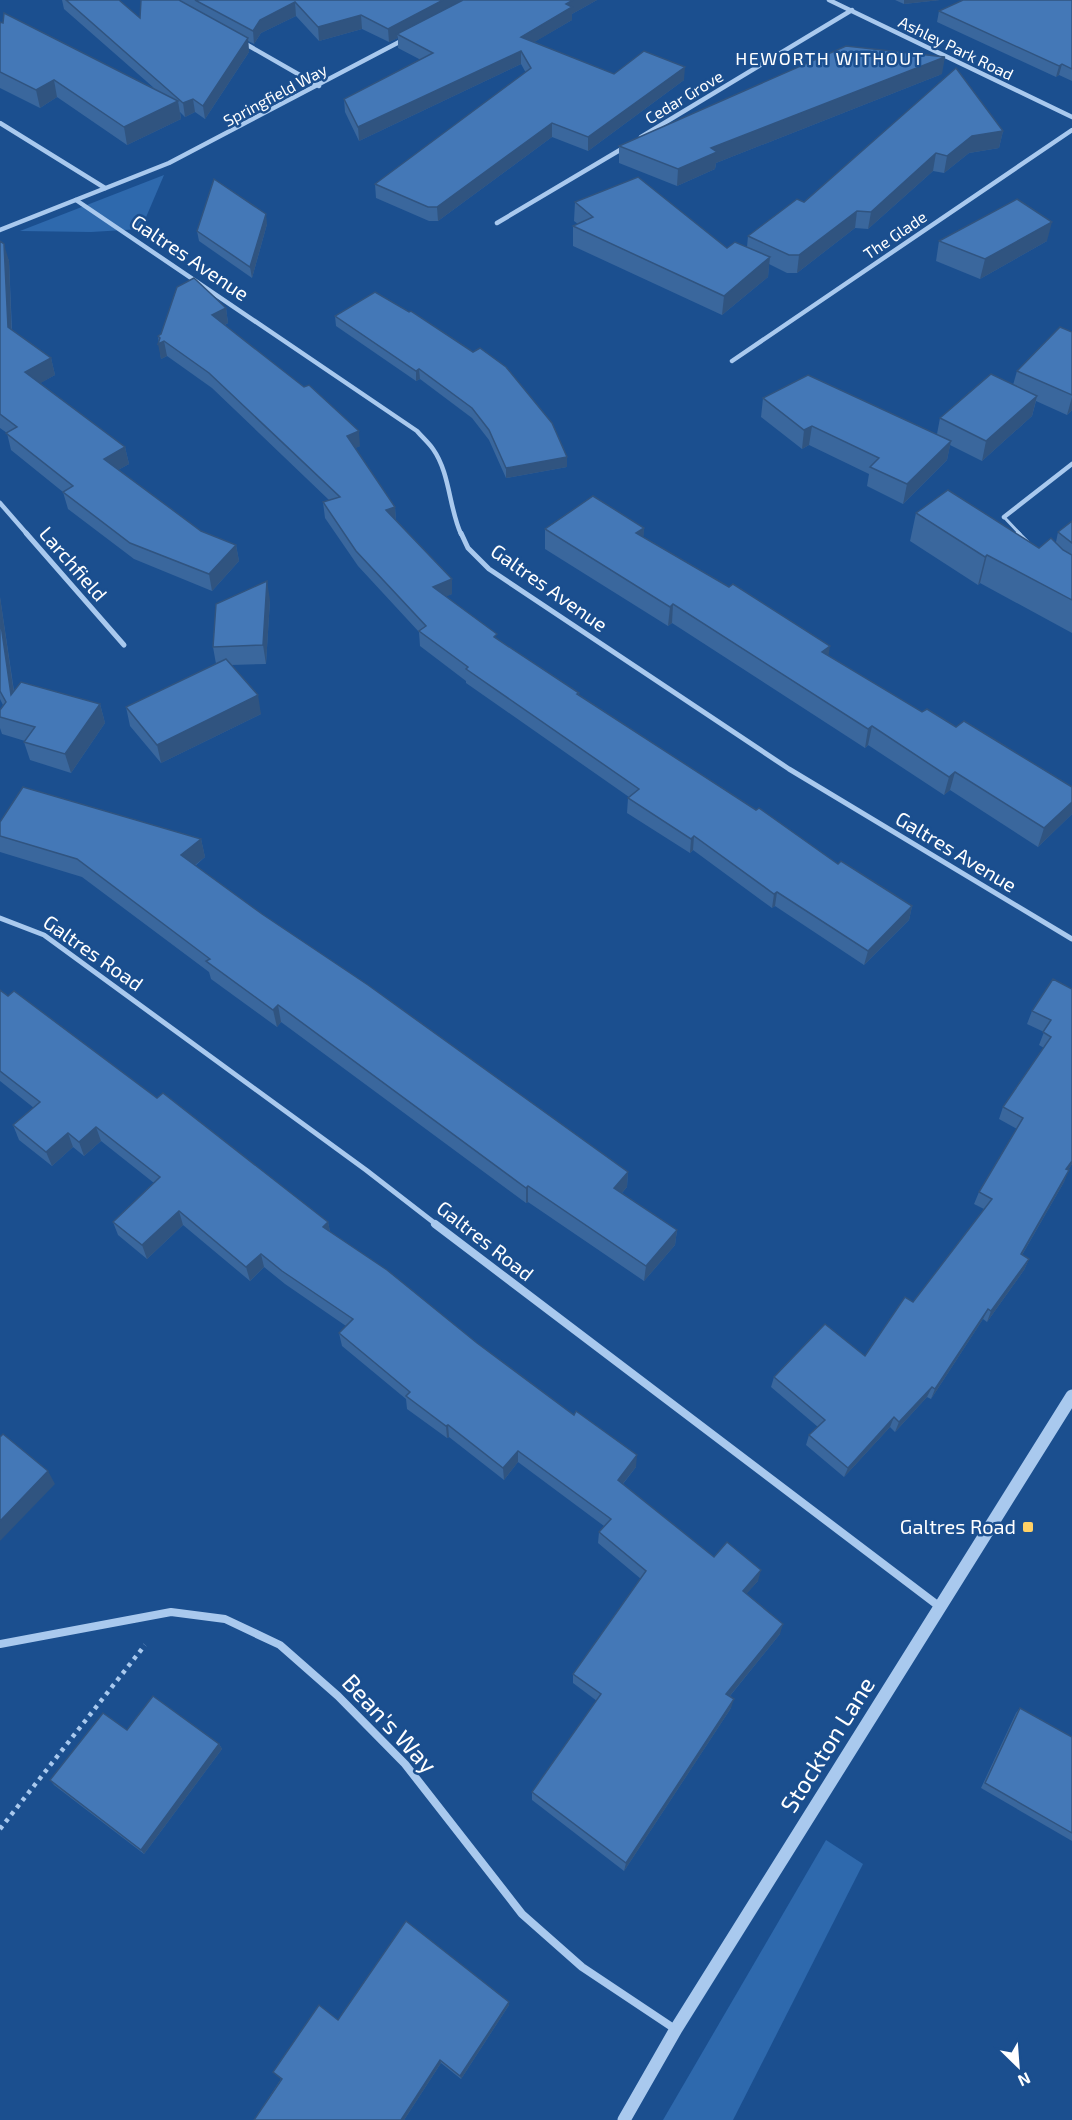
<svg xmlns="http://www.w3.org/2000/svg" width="1072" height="2120" viewBox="0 0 1072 2120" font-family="'Exo 2',sans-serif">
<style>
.green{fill:#2e69ad}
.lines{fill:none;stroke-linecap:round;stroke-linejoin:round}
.path{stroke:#a9c9ee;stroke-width:4.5;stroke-dasharray:4 5;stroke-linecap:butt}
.service-far1{stroke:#a9c9ee;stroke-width:3}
.service{stroke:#a9c9ee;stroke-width:4.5}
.minor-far2{stroke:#a9c9ee;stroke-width:4.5}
.minor-far1{stroke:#a9c9ee;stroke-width:5}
.minor{stroke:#a9c9ee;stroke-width:8}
.tertiary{stroke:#a9c9ee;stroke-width:13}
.wall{fill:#3a679d}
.shaded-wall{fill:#305480}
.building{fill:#4478b7;stroke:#305480;stroke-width:1.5}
.poi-dot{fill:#ffd166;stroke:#1b4f8f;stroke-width:2}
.labels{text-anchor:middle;stroke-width:5;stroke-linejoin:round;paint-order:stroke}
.far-street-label{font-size:16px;fill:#fff;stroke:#1b4f8f}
.far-quarter-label{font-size:18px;letter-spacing:1.5px;fill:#fff;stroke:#1b4f8f}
.street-label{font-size:20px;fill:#fff;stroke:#1b4f8f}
.poi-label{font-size:20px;fill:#fff;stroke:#1b4f8f;text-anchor:end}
.near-street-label{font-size:24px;fill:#fff;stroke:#1b4f8f}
</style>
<rect width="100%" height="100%" fill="#1b4f8f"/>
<g class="green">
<polygon points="164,175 141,229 91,232 20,231"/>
<polygon points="826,1840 863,1864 733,2120 663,2120"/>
</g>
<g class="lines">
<polyline class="path" points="0,1829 145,1645"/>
<polyline class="service-far1" points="1004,517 1020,534"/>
<polyline class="service" points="1018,533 1027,542"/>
<g class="minor-far2">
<polyline points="829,0 1072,117"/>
<polyline points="244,43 319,86"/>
<polyline points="0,123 105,188"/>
<polyline points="641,137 852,10"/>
<path d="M76,200L417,431C422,437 428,442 433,449C450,473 449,508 461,534"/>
<polyline points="497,223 625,147"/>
<polyline points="0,230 169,163 403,40"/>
<polyline points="732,361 1072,130"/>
<polyline points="0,503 27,534"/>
<polyline points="1004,517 1072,464"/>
</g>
<g class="minor-far1">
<polyline points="26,533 124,645"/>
<polyline points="461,533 468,548 489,569 789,769 1072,939"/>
<polyline points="0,918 44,935 366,1170 437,1225"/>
</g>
<g class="minor">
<polyline points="435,1224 940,1607"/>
<polyline points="0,1644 171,1612 225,1619 280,1645 338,1696 405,1764 522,1914 582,1967 675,2029"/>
</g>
<polyline class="tertiary" points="624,2120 676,2029 1072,1396"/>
</g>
<g class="wall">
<polygon points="62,0 119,0 140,18 141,0 597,0 572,14 572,20 534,42 614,74 684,80 588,151 552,137 438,221 429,221 376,198 375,184 526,73 521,64 359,141 345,112 344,99 421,60 398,48 398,38 389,42 362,29 319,41 296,16 261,33 254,44 248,41 249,52 205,119 195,112 185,117 180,112 181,119 127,145 57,97 40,108 0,88 0,22 154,88 64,9"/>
<polygon points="895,0 940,0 904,4"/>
<polygon points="1072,0 1072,81 1059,75 1056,77 937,22 939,11"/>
<polygon points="956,68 1003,131 999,148 969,153 944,173 933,171 868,229 855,228 797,273 787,273 769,264 768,277 722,315 573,246 573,226 578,224 574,221 575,202 727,248 747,247 748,236 804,202"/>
<polygon points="942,74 716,163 715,169 677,186 619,163 619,146"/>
<polygon points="267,224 252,278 199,241 197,231"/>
<polygon points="0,241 9,261 12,330 51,358 55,375 40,383 125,447 129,464 118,470 201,531 236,545 239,561 212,591 134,559 68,509 63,492 11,450 7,433 0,428"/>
<polygon points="939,241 1047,241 980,279 936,261"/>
<polygon points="375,292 567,467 506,478 489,440 472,418 420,379 416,381 336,326 335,316"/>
<polygon points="226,308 228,323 225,325 360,446 355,448 395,507 396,521 452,579 452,594 446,596 497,639 579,693 579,696 838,864 912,906 909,920 864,965 775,906 772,908 693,850 690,853 627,813 628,798 629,797 466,683 466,681 420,646 419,632 358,566 325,518 323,502 329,500 212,388 167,356 161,359 158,336"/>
<polygon points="1072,332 1072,410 1067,415 1036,401 1032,416 982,461 950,445 947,460 903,504 867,486 869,474 809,445 802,449 761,417 763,398 937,434 940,418 1013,385 1017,371"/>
<polygon points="916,513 1039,548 1056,542 1058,532 1072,521 1072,633 980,583 978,585 910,541"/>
<polygon points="644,528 643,537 828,656 922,712 956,727 1072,787 1072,814 1038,847 950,790 944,795 868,745 865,748 672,623 668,626 545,549 545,529"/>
<polygon points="0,597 14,691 100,704 105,723 71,773 30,760 24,742 25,741 2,734 0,728 0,710 3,705 0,699"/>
<polygon points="270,600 266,664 231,665 261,714 161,763 130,726 126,707 216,664 213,647"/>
<polygon points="0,822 201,839 205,857 195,866 262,914 628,1172 627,1187 622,1193 677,1230 675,1245 644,1281 528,1202 526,1203 281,1022 277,1027 211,979 209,972 82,877 0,852"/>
<polygon points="1072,989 1072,1164 1068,1170 1064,1182 1022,1255 1029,1259 1024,1270 987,1322 983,1319 931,1399 927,1397 895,1432 890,1427 844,1477 806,1445 809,1435 818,1427 771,1387 774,1377 865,1356 913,1302 984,1209 974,1204 979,1192 1017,1129 999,1119 1003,1107 1044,1048 1039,1045 1044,1032 1027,1024 1032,1011"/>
<polygon points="0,990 157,1098 328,1222 330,1232 477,1343 636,1467 623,1484 714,1557 758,1581 746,1594 780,1634 730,1696 731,1708 624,1871 532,1800 532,1792 597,1701 573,1683 573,1674 641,1579 598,1543 599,1532 604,1526 518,1462 504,1480 449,1437 447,1438 407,1409 406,1399 342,1346 339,1333 346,1326 285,1284 264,1267 250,1281 183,1225 147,1259 118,1235 113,1222 154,1183 101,1141 84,1156 73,1147 52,1166 19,1140 13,1125 34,1108 0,1081"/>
<polygon points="1020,1708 1072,1737 1072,1841 981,1788 1016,1713"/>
<polygon points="127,1730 219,1744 222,1749 144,1854 54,1785 50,1780"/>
<polygon points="509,2005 461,2079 441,2063 404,2120 254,2120 281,2079 273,2072 338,2020"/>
</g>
<g class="shaded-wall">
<polygon points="443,0 469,0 397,34 398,38 389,42 388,29"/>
<polygon points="573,0 597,0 572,14 572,20 521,50 521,37 566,4"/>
<polygon points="904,0 940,0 904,4"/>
<polygon points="295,2 296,16 261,33 254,44 253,31 260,20"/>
<polygon points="361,15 362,29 319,41 318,27"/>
<polygon points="248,38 249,52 205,119 203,106"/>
<polygon points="521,51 521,64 359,141 358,127"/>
<polygon points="945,57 942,74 716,163 715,169 677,186 678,169 711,148"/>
<polygon points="1062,64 1059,75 1056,77 1059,66"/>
<polygon points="685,67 684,80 588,151 588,137"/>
<polygon points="54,80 57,97 40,108 36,90"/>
<polygon points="193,99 195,112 185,117 183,103"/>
<polygon points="178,101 181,119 127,145 124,127"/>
<polygon points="552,123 552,137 438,221 437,207"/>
<polygon points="1003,131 999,148 969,153 944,173 947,156 972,136"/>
<polygon points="936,153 933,171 868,229 871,212"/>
<polygon points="857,211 855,228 797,273 799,255"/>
<polygon points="266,214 267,224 252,278 250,267"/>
<polygon points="1052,222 1047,241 980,279 985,259"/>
<polygon points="4,244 9,261 12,344 8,327"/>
<polygon points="770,257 768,277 722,315 724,296"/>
<polygon points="226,308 228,323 215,330 212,315"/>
<polygon points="164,341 167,356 161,359 158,344"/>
<polygon points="51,358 55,375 30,389 25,372"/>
<polygon points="419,369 420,379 416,381 416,371"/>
<polygon points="1037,396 1032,416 982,461 986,441"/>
<polygon points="1072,397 1072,410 1067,415"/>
<polygon points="812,426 809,445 802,449 804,430"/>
<polygon points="359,431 360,446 348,452 347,436"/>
<polygon points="951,441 947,460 903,504 907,484"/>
<polygon points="125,447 129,464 107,476 104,459"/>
<polygon points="567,457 567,467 506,478 506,468"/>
<polygon points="395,507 396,522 386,510"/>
<polygon points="644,528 643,547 636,533"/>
<polygon points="236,545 239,561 212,591 209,574"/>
<polygon points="987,555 980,583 978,585 985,557"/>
<polygon points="452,579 452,594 434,602 433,587"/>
<polygon points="267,581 270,600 266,664 263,645"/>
<polygon points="0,597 17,714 11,695 0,618"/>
<polygon points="673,604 672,623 668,626 670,607"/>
<polygon points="830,646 827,665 822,652"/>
<polygon points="258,695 261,714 161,763 157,745"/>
<polygon points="100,704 105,723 71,773 65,754"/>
<polygon points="872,726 868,745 865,748 868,729"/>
<polygon points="955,772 950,790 944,795 949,777"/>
<polygon points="1072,802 1072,814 1038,847 1044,828"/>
<polygon points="694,836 693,850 690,853 691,839"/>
<polygon points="201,839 205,857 185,873 181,855"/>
<polygon points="777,892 775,906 772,908 774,894"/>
<polygon points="912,906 909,920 864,965 868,951"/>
<polygon points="278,1005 281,1022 277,1027 273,1010"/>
<polygon points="96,1127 101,1141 84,1156 79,1142"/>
<polygon points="68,1133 73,1147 52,1166 46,1152"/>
<polygon points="1072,1161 1072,1164 1061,1181 1066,1169"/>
<polygon points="1069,1170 1064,1182 1016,1265 1021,1254"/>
<polygon points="628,1172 627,1187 613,1203 614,1188"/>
<polygon points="528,1186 528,1202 526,1203 526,1188"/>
<polygon points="179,1211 183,1225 147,1259 142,1245"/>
<polygon points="328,1222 331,1236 323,1227"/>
<polygon points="677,1230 675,1245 644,1281 646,1266"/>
<polygon points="261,1254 264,1267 250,1281 246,1267"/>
<polygon points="1029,1259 1024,1270 987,1322 991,1311"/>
<polygon points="988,1309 983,1319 931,1399 935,1389"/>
<polygon points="932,1387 927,1397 895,1432 899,1422"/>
<polygon points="894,1417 890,1427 844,1477 848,1468"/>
<polygon points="448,1425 449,1437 447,1438 446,1426"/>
<polygon points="518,1451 518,1462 504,1480 503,1468"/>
<polygon points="637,1455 636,1467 617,1491 618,1480"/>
<polygon points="48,1471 55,1484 0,1541 0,1521"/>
<polygon points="761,1570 758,1581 740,1601 743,1591"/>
<polygon points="783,1624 780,1634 724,1703 726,1694"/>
<polygon points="734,1699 731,1708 624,1871 626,1863"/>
<polygon points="219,1744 222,1749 144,1854 141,1850"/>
<polygon points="509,2002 509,2005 461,2079 460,2076"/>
<polygon points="440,2060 441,2063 404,2120 401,2120"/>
</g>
<g class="building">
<polygon points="66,0 119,0 140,18 141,0 179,0 248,38 203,106 193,99 183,103"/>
<polygon points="195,0 443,0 388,29 361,15 318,27 295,2 260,20 253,31"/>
<polygon points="463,0 573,0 566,4 572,7 521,37 614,74 644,51 685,67 588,137 552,123 437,207 428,207 375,184 531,68 521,51 358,127 344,99 433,53 397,34"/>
<polygon points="963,0 1072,0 1072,69 1062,64 1059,66 939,11"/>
<polygon points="4,13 178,101 124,127 54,80 36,90 0,72 0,22 3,23"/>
<polygon points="846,46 945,57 711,148 717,152 678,169 619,146"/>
<polygon points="956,68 1003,131 972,136 947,156 936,153 871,212 857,211 799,255 789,255 748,236 797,199 804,202"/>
<polygon points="638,177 727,248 735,242 770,257 724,296 573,226 593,217 575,202"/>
<polygon points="214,179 266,214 250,267 197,231"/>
<polygon points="1017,199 1052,222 985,259 939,241"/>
<polygon points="0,241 4,244 8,327 51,358 25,372 125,447 104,459 201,531 236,545 209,574 130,543 63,492 73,486 6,433 17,427 0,414"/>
<polygon points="194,278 226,308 212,315 304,387 309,385 359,431 347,436 395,507 386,510 452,579 433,587 497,634 494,637 579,693 577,694 756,810 759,808 838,864 841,861 912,906 868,951 777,892 774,894 694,836 691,839 628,798 639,789 466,669 468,667 419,631 426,626 356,551 323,502 340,497 209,373 164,341 158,344 160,338 158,336 161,334 177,287"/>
<polygon points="375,292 409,312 411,311 473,352 480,348 506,367 552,423 567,457 506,468 489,430 472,408 419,369 416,371 335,316"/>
<polygon points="1060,327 1072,332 1072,395 1017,371"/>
<polygon points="991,374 1037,396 986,441 940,418"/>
<polygon points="808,375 951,441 907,484 870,467 879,458 812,426 804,430 763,398"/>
<polygon points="948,490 1039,548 1051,538 1063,550 1072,555 1072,600 987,555 985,557 916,513"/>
<polygon points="593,496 644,528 636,533 729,587 733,584 830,646 822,652 922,712 927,709 956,727 964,721 1072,787 1072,802 1044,828 955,772 949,777 872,726 868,729 673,604 670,607 545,529"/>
<polygon points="1072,521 1072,543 1058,532"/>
<polygon points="267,581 263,645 213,647 216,604"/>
<polygon points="0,618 11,695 21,682 100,704 65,754 24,742 35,727 0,717 0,710 6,702 0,691"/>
<polygon points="226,659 258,695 157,745 126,707"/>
<polygon points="23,787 201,839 181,855 262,914 368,985 628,1172 614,1188 677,1230 646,1266 528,1186 526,1188 278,1005 273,1010 206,961 210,959 77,859 0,836 0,822"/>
<polygon points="1053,979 1072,989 1072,1161 1066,1169 1069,1170 1021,1254 1029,1259 991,1311 988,1309 935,1389 932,1387 899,1422 894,1417 848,1468 809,1435 825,1420 774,1377 825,1324 865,1356 905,1297 913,1302 992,1199 979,1192 1023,1118 1003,1107 1051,1037 1043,1032 1051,1020 1032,1011"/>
<polygon points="0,990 8,996 14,991 157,1098 163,1093 328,1222 323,1227 387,1270 477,1343 574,1415 576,1411 637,1455 618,1480 714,1557 727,1542 761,1570 743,1591 783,1624 726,1694 734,1699 626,1863 532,1792 601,1694 573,1674 646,1571 599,1532 611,1519 518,1451 503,1468 448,1425 446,1426 406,1396 410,1392 339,1333 353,1319 282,1271 261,1254 246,1267 179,1211 142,1245 113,1222 160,1177 96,1127 79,1142 68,1133 46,1152 13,1125 40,1102 0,1071"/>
<polygon points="3,1434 48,1471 0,1521 0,1437"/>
<polygon points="153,1696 219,1744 141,1850 50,1780 103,1713 127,1730"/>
<polygon points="1020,1708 1072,1737 1072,1833 985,1783"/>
<polygon points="406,1921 509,2002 460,2076 440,2060 401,2120 254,2120 282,2079 273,2072 319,2005 338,2020"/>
</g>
<rect class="poi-dot" x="1022" y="1521" width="12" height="12" rx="3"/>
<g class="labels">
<g class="far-street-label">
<text transform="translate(956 48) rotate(26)" y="6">Ashley Park Road</text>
<text transform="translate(275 95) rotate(-28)" y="6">Springfield Way</text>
<text transform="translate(684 97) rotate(-31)" y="6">Cedar Grove</text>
<text transform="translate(895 235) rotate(-34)" y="6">The Glade</text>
</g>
<g class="far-quarter-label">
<text x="830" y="65">HEWORTH WITHOUT</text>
</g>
<g class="street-label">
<text transform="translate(190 258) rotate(34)" y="7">Galtres Avenue</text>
<text transform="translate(73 564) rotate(49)" y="7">Larchfield</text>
<text transform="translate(549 588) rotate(35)" y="7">Galtres Avenue</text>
<text transform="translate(956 852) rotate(31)" y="7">Galtres Avenue</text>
<text transform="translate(93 953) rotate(35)" y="7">Galtres Road</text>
<text transform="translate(485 1241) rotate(38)" y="7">Galtres Road</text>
</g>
<g class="poi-label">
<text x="1016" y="1534">Galtres Road</text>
</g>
<g class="near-street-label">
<text transform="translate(389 1724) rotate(47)" y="8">Bean's Way</text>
<text transform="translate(828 1745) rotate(-58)" y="8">Stockton Lane</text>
</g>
</g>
<g transform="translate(1018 2066) rotate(155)" stroke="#1b4f8f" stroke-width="4.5" paint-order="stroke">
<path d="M0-4.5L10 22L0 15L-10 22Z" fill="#ffffff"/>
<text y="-9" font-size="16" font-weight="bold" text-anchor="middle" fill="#ffffff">N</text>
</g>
</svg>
